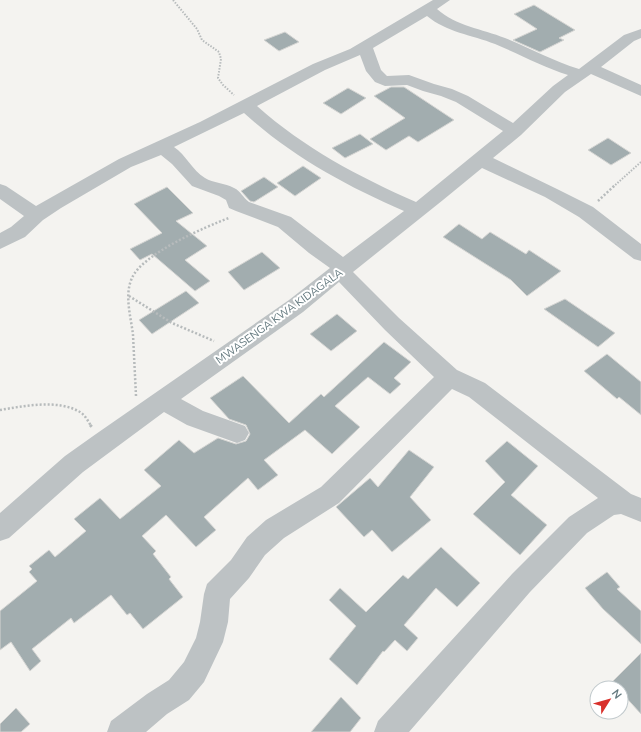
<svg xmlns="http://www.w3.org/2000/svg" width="641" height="732" viewBox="0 0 641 732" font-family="'Nunito Sans',sans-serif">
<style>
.building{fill:#a2adaf;stroke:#d5d5d3}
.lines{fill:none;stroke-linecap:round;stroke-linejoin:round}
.path-far2{stroke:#b7bbbc;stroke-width:2;stroke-dasharray:1.5 1.5;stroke-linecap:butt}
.path-far1{stroke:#b7bbbc;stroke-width:2.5;stroke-dasharray:2 2;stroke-linecap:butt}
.path{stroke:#b7bbbc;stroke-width:3;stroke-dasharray:2.5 2.5;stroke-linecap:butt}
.street{fill:#bdc2c4;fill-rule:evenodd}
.labels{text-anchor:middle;stroke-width:4;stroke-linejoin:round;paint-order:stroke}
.street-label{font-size:11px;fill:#64797f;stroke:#fff}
</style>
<rect width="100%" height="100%" fill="#f4f3f0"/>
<g class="building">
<polygon points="534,5 575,30 559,38 564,40 540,52 513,40 537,29 514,14"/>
<polygon points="285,32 299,42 279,51 264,40"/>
<polygon points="391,87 404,87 454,120 418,142 409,136 386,150 370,139 405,118 374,96"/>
<polygon points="348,88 366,98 341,114 323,103"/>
<polygon points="360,134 373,144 345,158 332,148"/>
<polygon points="608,138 631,153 611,165 588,150"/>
<polygon points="303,166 321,178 295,196 277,183"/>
<polygon points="264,177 278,187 254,202 250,201 241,191"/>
<polygon points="167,187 193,213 176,221 207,246 185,260 210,281 195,291 152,254 140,260 130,249 162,233 134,204"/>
<polygon points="459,224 482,239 490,232 526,254 529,250 561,271 527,296 511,280 443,237"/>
<polygon points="262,252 280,268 244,290 228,272"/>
<polygon points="186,291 199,303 152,334 139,320"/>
<polygon points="565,299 615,333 598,347 544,309"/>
<polygon points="337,314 357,331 331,351 310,334"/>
<polygon points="384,342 411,362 394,378 401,384 390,394 368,377 335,406 360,427 332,454 305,430 264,460 278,475 258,490 248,478 204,517 216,530 196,547 166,515 142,536 156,551 153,554 171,577 169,579 183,597 143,629 130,613 127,615 111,595 74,623 71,618 32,649 41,661 30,671 11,642 0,650 0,611 37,581 29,572 32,569 29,566 49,550 55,557 86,531 74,519 100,498 120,519 161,486 144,470 179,440 194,453 218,438 236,444 246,441 250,434 246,425 229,419 210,398 243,376 289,423 321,394 324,397"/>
<polygon points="607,354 641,382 641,415 619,397 617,399 584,371"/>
<polygon points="507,441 538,466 511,495 547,525 520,555 473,514 505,482 485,461"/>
<polygon points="409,450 434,467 410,497 431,520 392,552 372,530 364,537 336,507 370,478 378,487"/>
<polygon points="441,547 480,583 457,607 436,588 404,625 418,638 407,651 395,640 384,652 383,651 357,685 329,659 356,626 329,600 340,588 366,612 403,575 408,579"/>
<polygon points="607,572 620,587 617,589 641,611 641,644 603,609 585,588"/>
<polygon points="641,653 641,714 621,692 621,688 617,688 612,682"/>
<polygon points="341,697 361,718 350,732 311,732"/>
<polygon points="16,708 30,724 21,732 0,732 0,724"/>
</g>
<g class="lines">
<g class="path-far2">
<polyline points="173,0 197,29 202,40 219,52 221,59 218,78 223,85 234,95"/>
<polyline points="613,187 641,162"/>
</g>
<g class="path-far1">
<polyline points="598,201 614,186"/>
<polyline points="129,296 172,323 214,341"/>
<path d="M136,396C135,376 134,355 133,335C131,317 124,295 132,278C142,254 205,227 229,218"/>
<path d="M0,410C24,406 58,399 80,412C85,415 88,421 91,426"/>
</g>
<polyline class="path" points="90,425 92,427"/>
<path class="street" d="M433,0H450L437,9C456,26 482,29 505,38C530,48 553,61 579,69L624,35L641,29V38L634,41L601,67L641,85V96L591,74L565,92L521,135L493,158L557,189L593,207L641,244V261L634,259L579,217L545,197L482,168L443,200L353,272L399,318L457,370L485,383L631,494L641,498V522L621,514L614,515L587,533L530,592L409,732H374L378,721L512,574L569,517L598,498L469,397L452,389L339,503L284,538L265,555L249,578L230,599L228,622L223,642L204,682L189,700L167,714L146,732H107L111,721L147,694L169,680L184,662L196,638L200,622L204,594L207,584L231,560L247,537L266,520L321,487L434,377L385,330L339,282L303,312L181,399L203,411L245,426L249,433L245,440L237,443L187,425L164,412L83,472L9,538L0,541V513L65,456L96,434L289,300L330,268L309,253L278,227L236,211L229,208L226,200L219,196L192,186L172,164L161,155L131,167L61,208L43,220L25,237L0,249V233L11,227L24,216L0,199V184L6,186L36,206L119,159L200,122L313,64L350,49ZM427,16C446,32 472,35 495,44C519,54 543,67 568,75L553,86L513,123L468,96L452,89L434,84L409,75L387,76L381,70L373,48ZM360,55L366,71L375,82L385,86L407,85L423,91L441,96L456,102L503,131L416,202C359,177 304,148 257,106L325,70ZM244,113C291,156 346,186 404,211L343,257L291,217L249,202C243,198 241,191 234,188C225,183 213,183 205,178C192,170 186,155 174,147Z"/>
</g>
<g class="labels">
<g class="street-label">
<text transform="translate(279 316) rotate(-36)" y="4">MWASENGA KWA KIDAGALA</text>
</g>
</g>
<g transform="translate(609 700) rotate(53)"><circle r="19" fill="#ffffff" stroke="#c1c9cc"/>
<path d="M0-3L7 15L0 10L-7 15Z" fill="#d9302b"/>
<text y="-6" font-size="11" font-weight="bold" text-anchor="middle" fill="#64797f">N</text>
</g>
</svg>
